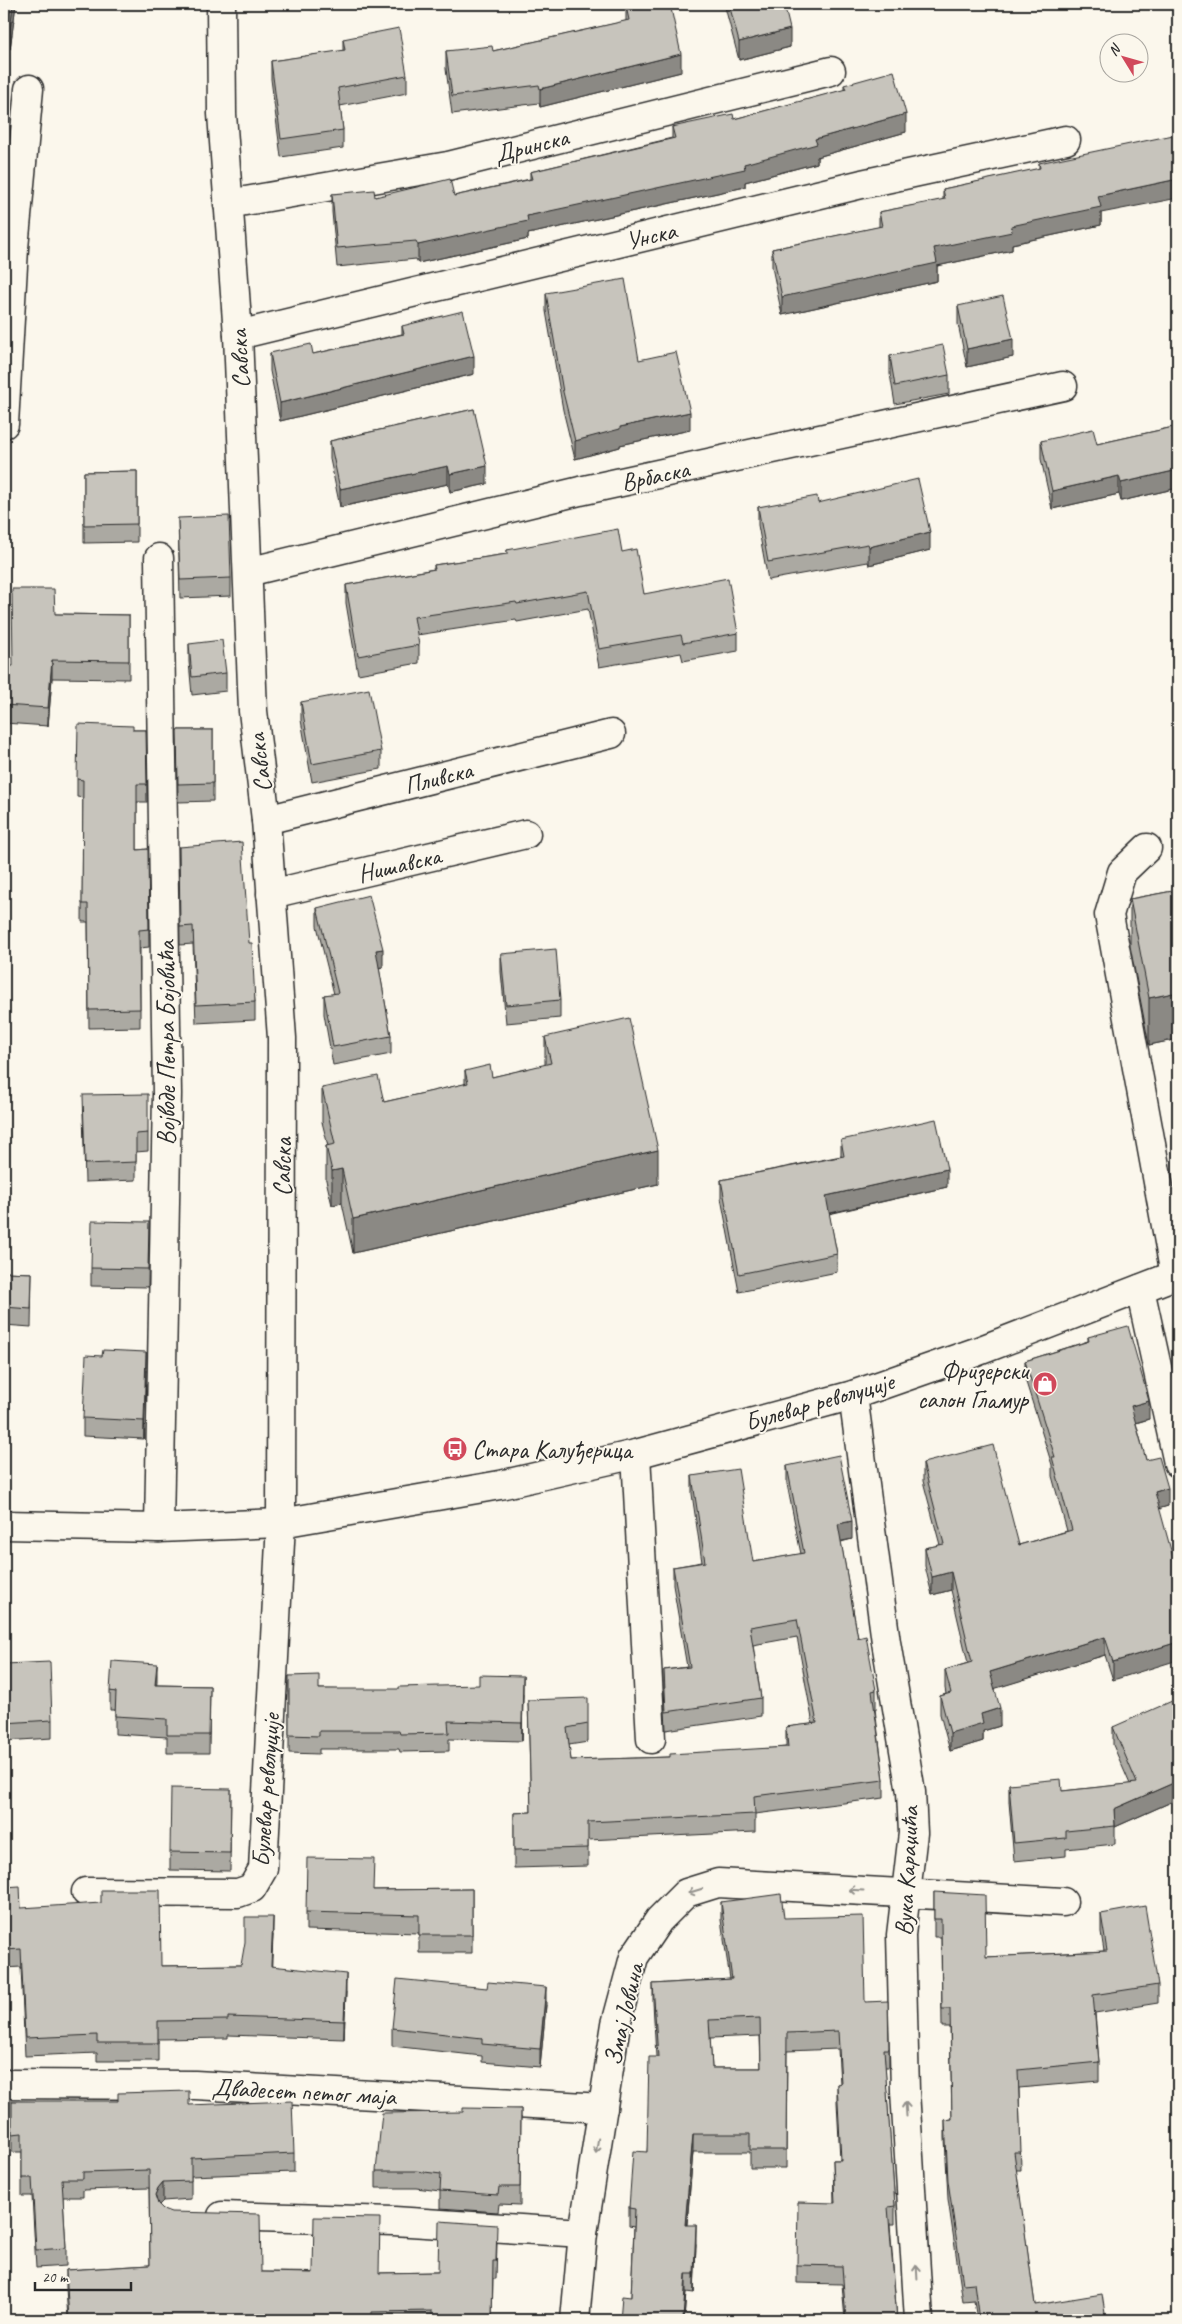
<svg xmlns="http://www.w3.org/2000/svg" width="1182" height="2324" viewBox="0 0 1182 2324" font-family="Caveat,sans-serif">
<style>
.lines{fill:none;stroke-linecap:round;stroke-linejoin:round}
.minor-casing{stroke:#2b2b2b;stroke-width:31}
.major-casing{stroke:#2b2b2b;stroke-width:31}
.minor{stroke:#fbf7ec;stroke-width:28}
.major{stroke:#fbf7ec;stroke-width:28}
.wall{fill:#aba9a2;stroke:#2b2b2b;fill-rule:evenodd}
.shaded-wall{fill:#8b8984;stroke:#2b2b2b}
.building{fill:#c7c4bc;stroke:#2b2b2b;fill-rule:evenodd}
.oneway{stroke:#93918c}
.labels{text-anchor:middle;stroke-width:4;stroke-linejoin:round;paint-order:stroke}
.street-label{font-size:25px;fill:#2b2b2b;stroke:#fbf7ec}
.poi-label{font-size:25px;fill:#2b2b2b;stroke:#fbf7ec;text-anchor:end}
</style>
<rect width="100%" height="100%" fill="#fbf7ec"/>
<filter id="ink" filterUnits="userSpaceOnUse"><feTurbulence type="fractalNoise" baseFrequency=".02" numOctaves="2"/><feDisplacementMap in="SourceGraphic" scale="10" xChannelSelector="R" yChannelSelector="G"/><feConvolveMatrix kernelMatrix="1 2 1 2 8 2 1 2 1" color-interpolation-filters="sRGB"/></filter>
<g filter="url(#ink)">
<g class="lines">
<defs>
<g id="minor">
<polyline points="228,204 448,166 831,71"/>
<polyline points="238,335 862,184 1066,140"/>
<polyline points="4,424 14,248 29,89"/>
<polyline points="159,558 167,1094 159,1528"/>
<polyline points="248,572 580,491 1063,386"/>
<polyline points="266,820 611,734"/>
<polyline points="1147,848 1122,872 1109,915 1175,1275"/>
<polyline points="271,894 526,834"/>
<polyline points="1140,1289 1178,1463"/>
<polyline points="853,1395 886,1642 911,1792 913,1833 901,1935 905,2091 919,2320"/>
<polyline points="636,1454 651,1739"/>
<polyline points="86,1892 238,1893 252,1888 263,1869 281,1523 282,1038 266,820 253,711 238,335 222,114 221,4"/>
<polyline points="4,2084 195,2085 603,2108"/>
<polyline points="222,2216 394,2221 583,2233"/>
<polyline points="575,2320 583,2233 616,2024 634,1957 659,1920 686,1893 718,1883 1063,1902"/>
</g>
<polyline id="major" points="4,1525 159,1528 281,1523 500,1485 636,1454 853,1395 976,1352 1178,1274"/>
</defs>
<use href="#minor" class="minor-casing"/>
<use href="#major" class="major-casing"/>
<use href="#minor" class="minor"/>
<use href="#major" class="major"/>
</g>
<g class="wall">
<polygon points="4,4 16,4 10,49 4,48"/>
<polygon points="725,4 784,4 790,47 739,60 725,7"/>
<polygon points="626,6 681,72 540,107 539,103 452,114 446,69 446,51 493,51 626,21"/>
<polygon points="343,39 407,75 407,93 340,106 343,130 343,148 281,157 271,79 271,61 343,51"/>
<polygon points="844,85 906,132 817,157 817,163 745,182 745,187 528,234 528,239 418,263 416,259 337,267 332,212 332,194 375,197 454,196 530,179 530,172 672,138 672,127 734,119 844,90"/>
<polygon points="1039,163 1101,213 1101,225 1012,244 1012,250 937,266 937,281 782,315 772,267 772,249 879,227 879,212 943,200 943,189 1039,169"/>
<polygon points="546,293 639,360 690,430 620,445 620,447 575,459 563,410 546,311"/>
<polygon points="958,306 1013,357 967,367 958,324"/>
<polygon points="402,326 474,374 280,421 270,371 270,353 313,354 402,334"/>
<polygon points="890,356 949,375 949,394 895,404 890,374"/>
<polygon points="474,409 487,484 450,492 448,484 340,507 330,459 330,441"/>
<polygon points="1178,426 1178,488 1121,501 1119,494 1052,509 1041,459 1041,441 1097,444"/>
<polygon points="137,471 137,542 84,543 84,472"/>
<polygon points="818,503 930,550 869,565 868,562 768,580 758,525 758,507"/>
<polygon points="178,518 231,578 231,596 180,598"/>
<polygon points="507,550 622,552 644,594 738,633 738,651 683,661 681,653 599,667 588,609 517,622 516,620 417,635 419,645 419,663 358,674 346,603 346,585 434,569 434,565 507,554"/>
<polygon points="55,614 129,615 129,679 52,678 48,726 4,723 4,705 13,666"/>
<polygon points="189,644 226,673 226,691 192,695 189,662"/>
<polygon points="301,702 381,751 381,769 312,782 301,720"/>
<polygon points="133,730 146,730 147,802 137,802 137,850 148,849 149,947 140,948 140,1027 89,1028 88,922 82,922 83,798 77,797 77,779"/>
<polygon points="177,730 213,730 213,801 178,802"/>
<polygon points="179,847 249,943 255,1002 255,1020 196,1023 193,944 180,945"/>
<polygon points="1178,890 1178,1039 1149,1045 1130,946 1130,899"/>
<polygon points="317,908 383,967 379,968 391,1036 391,1054 333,1065 324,1014 324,995 334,994 317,926"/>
<polygon points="501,954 560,1000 560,1018 506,1023 501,972"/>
<polygon points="545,1037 658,1184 353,1253 342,1203 332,1205 326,1180 326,1146 328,1146 322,1122 322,1088 384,1102 465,1084 465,1071 492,1077 545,1065"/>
<polygon points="83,1113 148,1133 148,1151 136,1152 136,1180 85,1182"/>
<polygon points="841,1140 947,1187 829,1214 837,1254 837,1272 739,1292 721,1198 721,1180 841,1156"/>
<polygon points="149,1222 148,1287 91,1286 91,1268"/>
<polygon points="4,1272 32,1273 31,1327 4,1325"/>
<polygon points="1088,1337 1149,1419 1136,1423 1146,1460 1168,1506 1160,1508 1113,1680 1105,1655 995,1688 1000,1726 983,1731 983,1741 950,1751 940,1714 940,1696 946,1694 945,1688 945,1670 968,1663 951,1590 932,1595 925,1566 925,1548 940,1545 923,1481 923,1463 1019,1545 1067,1531 1052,1476 1052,1465 1025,1379 1025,1361 1088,1341"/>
<polygon points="146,1370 144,1439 83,1436 83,1418"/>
<polygon points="787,1466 852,1539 841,1542 858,1638 876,1690 876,1709 875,1709 884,1780 884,1798 755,1814 755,1832 588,1840 588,1866 514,1868 514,1813 531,1812 528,1700 588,1724 588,1742 569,1745 571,1760 670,1757 786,1747 786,1727 813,1724 797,1637 753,1645 761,1698 761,1716 666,1730 664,1688 664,1670 687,1667 673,1585 673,1567 702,1562 692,1494 692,1476 753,1562 801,1554 787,1484"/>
<polygon points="4,1664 52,1720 52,1738 4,1741"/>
<polygon points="289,1676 319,1689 523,1694 522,1741 449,1739 449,1751 400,1752 399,1749 319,1749 319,1754 289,1753"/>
<polygon points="157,1685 210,1686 209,1753 167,1753 167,1737 115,1734 115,1710 110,1710 110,1691"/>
<polygon points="1178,1716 1178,1799 1115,1827 1115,1844 1066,1849 1066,1856 1014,1861 1009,1802 1009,1784 1062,1791 1130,1784 1113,1745 1113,1727"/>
<polygon points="231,1789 230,1871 170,1870 170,1852"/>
<polygon points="4,1887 21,1908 161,1966 241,1965 273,1935 271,1966 346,1992 344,2039 228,2035 228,2038 158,2039 158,2061 97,2061 97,2053 25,2056 21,1967 5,1968 4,1947"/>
<polygon points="472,1889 472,1953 419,1953 419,1933 306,1930 306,1912 373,1890"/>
<polygon points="934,1892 986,1957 1104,1951 1101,1932 1101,1914 1158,1985 1158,2003 1095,2013 1099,2062 1099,2081 1019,2088 1021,2170 1016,2170 1035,2305 1106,2320 977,2320 974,2301 963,2302 948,2199 945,2138 945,2120 952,2119 950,2027 942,2027 941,1937 934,1937"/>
<path d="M721,1902L784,1918L865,2002L889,2049V2067H885L895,2206V2224H890L897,2320H845L842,2284L797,2283V2265L834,2203L833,2160H840L837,2102V2084H840L838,2049L787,2051L786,2168H750V2152H693L687,2225L696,2244L694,2293L686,2292L684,2320H620L631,2297L634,2227L629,2226V2208L647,2152L656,2057L653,2002V1984L730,1979L721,1920ZM760,2036L761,2068H712L710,2038Z"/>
<polygon points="546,2005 540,2067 482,2062 482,2056 392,2046 392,2028"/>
<polygon points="12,2101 189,2105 294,2153 294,2172 191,2176 191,2199 163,2201 159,2205 163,2209 261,2272 379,2273 438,2272 497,2243 496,2279 493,2279 492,2320 68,2320 66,2288 66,2270 150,2265 149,2188 83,2190 83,2197 63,2197 66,2248 66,2266 36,2268 32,2196 22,2196 22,2152 12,2152"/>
<polygon points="521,2109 520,2205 499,2204 498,2212 440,2208 440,2191 416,2188 376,2188 376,2171 463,2112"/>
</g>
<g class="shaded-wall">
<polygon points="13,4 16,4 10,49 10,31"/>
<polygon points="790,29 790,47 739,60 739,42"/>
<polygon points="681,54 681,72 540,107 540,89"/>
<polygon points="906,114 906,132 817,157 817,163 745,182 745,187 528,234 528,239 418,263 418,245 527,216 744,164 815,139"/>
<polygon points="1178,179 1178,198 1101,213 1101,225 1012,244 1012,250 937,266 937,281 782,315 782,297 934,248 1011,226 1098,196"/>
<polygon points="1013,339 1013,357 967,367 967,349"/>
<polygon points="474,356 474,374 280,421 280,403"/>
<polygon points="690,412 690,430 620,445 620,447 575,459 575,441 620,427"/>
<polygon points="448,466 448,484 340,507 340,489"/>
<polygon points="487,466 487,484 450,492 450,474"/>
<polygon points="1178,470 1178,488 1121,501 1121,483"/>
<polygon points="1119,476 1119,494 1052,509 1052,491"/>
<polygon points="930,532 930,550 869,565 869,547"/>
<polygon points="52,660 52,678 48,726 48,708"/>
<polygon points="383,949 383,967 376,968 376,950"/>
<polygon points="1178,992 1178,1039 1149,1045 1149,998"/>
<polygon points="658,1150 658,1184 353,1253 353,1219"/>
<polygon points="342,1169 342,1203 332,1205 332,1171"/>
<polygon points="947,1169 947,1187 826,1214 826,1196"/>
<polygon points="146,1352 146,1370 144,1439 144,1421"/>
<polygon points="1149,1401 1149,1419 1131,1424 1131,1406"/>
<polygon points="1168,1488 1168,1506 1155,1510 1155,1492"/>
<polygon points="852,1521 852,1539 838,1542 838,1524"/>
<polygon points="951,1572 951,1590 932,1595 932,1577"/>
<polygon points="1105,1637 1105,1655 990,1690 990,1672"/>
<polygon points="1178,1642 1178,1660 1113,1680 1113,1662"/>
<polygon points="157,1664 157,1682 155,1703 155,1685"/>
<polygon points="523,1676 523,1694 522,1741 522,1723"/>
<polygon points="1000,1708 1000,1726 983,1731 983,1741 950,1751 950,1733 981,1714"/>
<polygon points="1178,1781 1178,1799 1115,1827 1114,1809"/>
<polygon points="273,1917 273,1935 271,1984 271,1966"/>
<polygon points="346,1974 346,1992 344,2039 344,2021"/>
<polygon points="546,1987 546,2005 540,2067 540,2049"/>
<polygon points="693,2134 693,2152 685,2243 685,2225"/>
<polygon points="163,2182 163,2201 158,2206 155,2195 158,2188"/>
<polygon points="696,2225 696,2244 694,2293 694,2274"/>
<polygon points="686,2274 686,2292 684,2320 683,2320"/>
</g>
<g class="building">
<polygon points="4,4 13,4 10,31 4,30"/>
<polygon points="636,4 670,4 681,54 540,89 539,85 452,96 446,51 492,46 493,51 629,20 626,6"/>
<polygon points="729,4 784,4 790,29 739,42"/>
<polygon points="399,28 407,75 338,88 343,130 281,139 271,61 345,50 343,39"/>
<polygon points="894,71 906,114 815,139 817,144 744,164 745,169 527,216 528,221 418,245 416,241 337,248 332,194 374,190 375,197 450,179 454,196 532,179 530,172 675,138 672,127 733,114 734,119 846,89 844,85"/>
<polygon points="1178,134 1178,179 1098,196 1101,207 1011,226 1012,232 934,248 937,263 782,297 772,249 882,226 879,212 945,199 943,189 1040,168 1039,163"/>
<polygon points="625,279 639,360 676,352 690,412 620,427 620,429 575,441 563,392 546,293"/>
<polygon points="1003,296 1013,339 967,349 958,306"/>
<polygon points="463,311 474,356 280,403 270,353 311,344 313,354 404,334 402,326"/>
<polygon points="943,345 949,375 895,386 890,356"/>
<polygon points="474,409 487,466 450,474 448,466 340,489 330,441"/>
<polygon points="1178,426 1178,470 1121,483 1119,476 1052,491 1041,441 1093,429 1097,444"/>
<polygon points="137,471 137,524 84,525 84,472"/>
<polygon points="918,479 930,532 869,547 868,544 768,562 758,507 817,496 818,503"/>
<polygon points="229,516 231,578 180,580 178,518"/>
<polygon points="618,529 622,552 636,549 644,594 728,578 738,633 683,643 681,635 599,649 588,591 517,604 516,602 414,617 419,645 358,656 346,585 435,569 434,565 507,554 507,550"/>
<polygon points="12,589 54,589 55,614 129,615 129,661 52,660 48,708 4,705 8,666 13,666"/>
<polygon points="222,640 226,673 192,677 189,644"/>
<polygon points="369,689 381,751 312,764 301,702"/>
<polygon points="78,724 133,726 133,730 146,730 147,784 137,784 137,850 148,849 149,929 139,930 140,1009 89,1010 88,904 82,904 83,780 77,779"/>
<polygon points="177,730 213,730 213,783 178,784"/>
<polygon points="242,842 249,943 252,943 255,1002 196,1005 193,926 180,927 179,847"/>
<polygon points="1178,890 1178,992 1149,998 1130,899"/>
<polygon points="369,895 383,949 376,950 391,1036 333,1047 324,995 338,993 317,908"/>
<polygon points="556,949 560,1000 506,1005 501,954"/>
<polygon points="629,1018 658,1150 353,1219 342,1169 332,1171 326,1146 335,1144 322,1088 378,1076 384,1102 468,1083 465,1071 490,1065 492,1077 551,1063 545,1037"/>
<polygon points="148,1094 148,1133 136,1134 136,1162 85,1164 83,1095"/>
<polygon points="936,1119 947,1169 826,1196 837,1254 739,1274 721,1180 844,1156 841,1140"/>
<polygon points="92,1221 149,1222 148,1269 91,1268"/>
<polygon points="4,1272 32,1273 31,1309 4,1307"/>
<polygon points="1128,1326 1149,1401 1131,1406 1146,1460 1159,1457 1168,1488 1155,1492 1178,1576 1178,1642 1113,1662 1105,1637 990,1672 1000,1708 981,1714 983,1723 950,1733 940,1696 951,1693 945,1670 972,1662 951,1572 932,1577 925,1548 944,1544 923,1463 993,1445 1019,1545 1072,1530 1052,1457 1055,1457 1025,1361 1089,1341 1088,1337"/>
<polygon points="103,1350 146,1352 144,1421 83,1418 86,1355 102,1356"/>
<polygon points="839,1455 852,1521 838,1524 858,1638 866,1636 876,1690 872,1691 884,1780 754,1796 755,1814 588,1822 588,1848 514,1850 514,1813 531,1812 528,1700 588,1698 588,1724 567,1728 571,1760 670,1757 670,1754 788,1747 786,1727 817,1723 797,1619 750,1627 761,1698 666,1712 664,1670 690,1667 673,1567 705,1562 692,1476 738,1469 753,1562 804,1553 787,1466"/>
<polygon points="112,1661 157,1664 155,1685 210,1686 209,1735 167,1735 167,1719 115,1716 116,1692 110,1691"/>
<polygon points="50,1662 52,1720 4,1723 4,1664"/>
<polygon points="319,1675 319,1689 399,1689 399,1687 479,1685 479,1675 523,1676 522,1723 448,1721 449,1733 400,1734 399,1731 319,1731 319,1736 289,1735 289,1676"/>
<polygon points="1172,1701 1178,1716 1178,1781 1114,1809 1115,1826 1066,1831 1066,1838 1014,1843 1009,1784 1061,1779 1062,1791 1137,1783 1113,1727"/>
<polygon points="171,1788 231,1789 230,1853 170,1852"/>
<polygon points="307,1858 374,1859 373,1890 472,1889 472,1935 419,1935 419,1915 306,1912"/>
<polygon points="20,1886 21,1908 101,1903 101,1890 160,1890 161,1966 241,1965 245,1942 245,1917 273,1917 271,1966 346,1974 344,2021 228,2017 228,2020 158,2021 158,2043 97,2043 97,2035 25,2038 21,1949 5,1950 4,1929 4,1887"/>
<polygon points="934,1892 985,1895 986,1957 1107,1951 1101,1914 1145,1906 1158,1985 1093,1995 1099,2062 1018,2070 1021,2152 1014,2152 1035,2305 1102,2294 1106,2320 979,2320 974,2283 963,2284 948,2181 945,2120 952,2119 950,2009 942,2009 941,1919 934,1919"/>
<path d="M781,1894L784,1918L863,1916L865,2002L888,2001L889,2049H884L895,2206L888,2207L897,2320H846L842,2266L797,2265L798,2202L835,2203L833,2160H841L837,2084L841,2083L838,2031L787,2033L786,2150H750V2134H693L685,2225H696L694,2274H686L683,2320H620L622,2296L631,2297L635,2209L629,2208L633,2151L647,2152L649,2057H658L653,1984L732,1979L721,1902ZM760,2018L761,2068H712L709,2020Z"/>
<polygon points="397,1979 487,1988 488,1982 546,1987 540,2049 482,2044 482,2038 392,2028"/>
<polygon points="189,2091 189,2105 292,2101 294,2153 191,2158 191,2181 163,2182 158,2188 155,2195 158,2204 163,2209 171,2212 260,2214 261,2272 313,2273 314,2217 380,2218 379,2273 438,2272 439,2221 497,2225 496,2261 493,2261 492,2319 432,2319 432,2311 372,2312 372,2320 69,2320 66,2270 150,2265 149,2170 83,2172 83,2179 62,2179 66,2248 36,2250 32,2178 22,2178 22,2133 12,2134 12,2101 118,2101 118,2093"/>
<polygon points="463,2108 521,2109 520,2187 499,2187 498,2195 440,2191 441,2174 416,2171 376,2171 382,2113 463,2112"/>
</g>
<defs><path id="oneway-shaft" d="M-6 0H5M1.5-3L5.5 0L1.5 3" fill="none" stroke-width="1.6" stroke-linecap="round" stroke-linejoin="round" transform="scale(1.25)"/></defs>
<g class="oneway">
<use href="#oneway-shaft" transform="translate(856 1890) rotate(-177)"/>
<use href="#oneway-shaft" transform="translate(695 1891) rotate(163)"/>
<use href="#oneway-shaft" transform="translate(906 2109) rotate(-94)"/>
<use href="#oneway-shaft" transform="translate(597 2146) rotate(99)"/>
<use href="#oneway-shaft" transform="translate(917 2272) rotate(-93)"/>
</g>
</g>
<defs>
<symbol id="shop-disc" viewBox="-11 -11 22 22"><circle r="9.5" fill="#d1495b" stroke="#fbf7ec"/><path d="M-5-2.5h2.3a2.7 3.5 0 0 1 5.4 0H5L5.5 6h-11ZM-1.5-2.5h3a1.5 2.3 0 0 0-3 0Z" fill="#fff"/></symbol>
<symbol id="bus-disc" viewBox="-11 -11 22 22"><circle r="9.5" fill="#d1495b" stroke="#fbf7ec"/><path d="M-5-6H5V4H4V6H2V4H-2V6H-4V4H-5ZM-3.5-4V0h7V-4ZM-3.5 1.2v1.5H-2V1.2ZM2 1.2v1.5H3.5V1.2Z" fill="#fff"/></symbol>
</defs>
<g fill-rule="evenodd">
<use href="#shop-disc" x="1031" y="1370" width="28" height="28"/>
<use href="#bus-disc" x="441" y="1435" width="28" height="28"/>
</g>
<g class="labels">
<g class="street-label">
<text transform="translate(531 145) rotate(-14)" y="9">Дринска</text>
<text transform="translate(651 235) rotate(-13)" y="9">Унска</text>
<text transform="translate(239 359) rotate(-93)" y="9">Савска</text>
<text transform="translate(655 475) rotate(-12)" y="9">Врбаска</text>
<text transform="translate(259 763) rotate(-97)" y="9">Савска</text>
<text transform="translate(438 777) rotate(-14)" y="9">Пливска</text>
<text transform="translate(399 864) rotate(-13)" y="9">Нишавска</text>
<text transform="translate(166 1043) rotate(-90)" y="9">Војводе Петра Бојовића</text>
<text transform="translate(282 1167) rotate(-90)" y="9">Савска</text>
<text transform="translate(819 1401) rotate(-16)" y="9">Булевар револуције</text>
<text transform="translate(265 1790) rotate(-86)" y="9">Булевар револуције</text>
<text transform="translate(906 1871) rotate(-87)" y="9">Вука Караџића</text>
<text transform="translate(623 2014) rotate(-77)" y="9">Змај Јовина</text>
<text transform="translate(304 2091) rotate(3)" y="9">Двадесет петог маја</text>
</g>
<g class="poi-label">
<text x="1028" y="1379">Фризерски<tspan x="1028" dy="29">салон Гламур</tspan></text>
<text x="472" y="1458" text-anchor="start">Стара Калуђерица</text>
</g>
</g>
<rect width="1182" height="2324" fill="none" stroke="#fbf7ec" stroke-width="20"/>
<rect x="10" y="10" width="1162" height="2304" fill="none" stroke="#2b2b2b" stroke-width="2" filter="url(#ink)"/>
<g transform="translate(1124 58) rotate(307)"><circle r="24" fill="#fbf7ec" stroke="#a8a59f"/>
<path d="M0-4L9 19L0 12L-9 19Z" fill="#d1495b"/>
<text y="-8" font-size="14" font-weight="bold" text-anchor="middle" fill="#2b2b2b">N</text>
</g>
<path d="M35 2282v8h96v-8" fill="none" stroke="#2b2b2b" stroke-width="2.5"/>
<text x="42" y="2282" font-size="15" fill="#2b2b2b" stroke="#fbf7ec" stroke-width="4" paint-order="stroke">20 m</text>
</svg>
